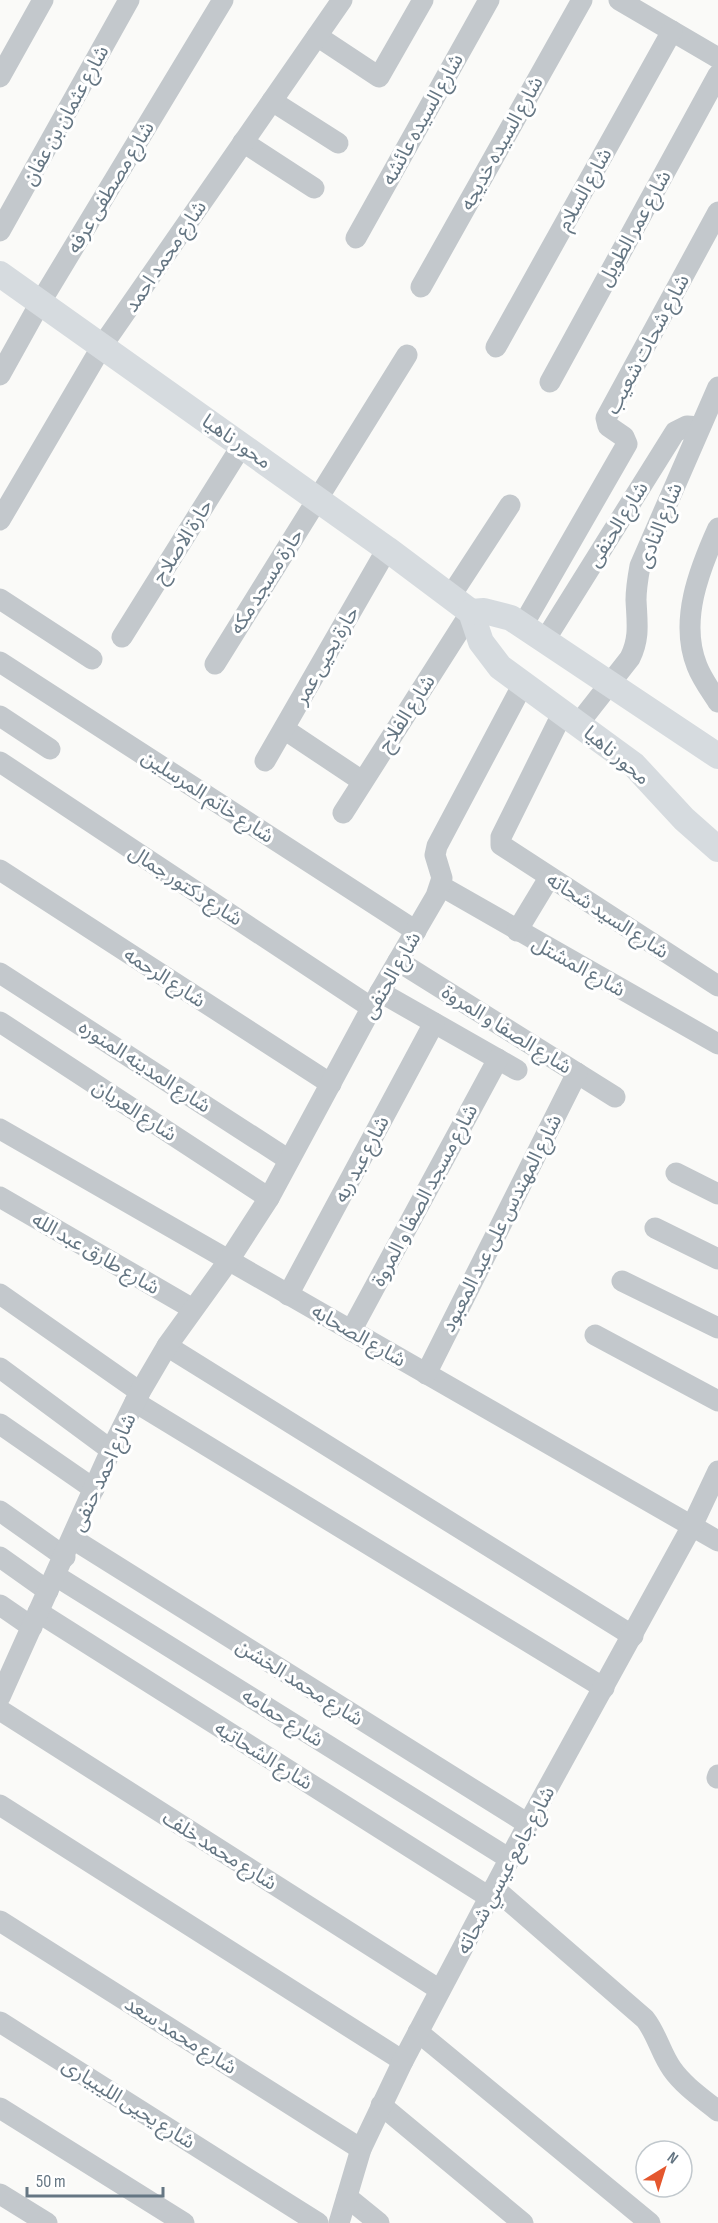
<svg xmlns="http://www.w3.org/2000/svg" width="718" height="2223" viewBox="0 0 718 2223" font-family="'Sofia Sans Condensed','Noto Sans Arabic',sans-serif">
<style>
.lines{fill:none;stroke-linecap:round;stroke-linejoin:round}
.minor{stroke:#c3c8cc;stroke-width:21}
.major{stroke:#d6dbdf;stroke-width:26}
.labels{text-anchor:middle;stroke-width:6;stroke-linejoin:round;paint-order:stroke}
.street-label{font-size:20px;fill:#657683;stroke:#fff}
</style>
<rect width="100%" height="100%" fill="#fafaf8"/>
<g class="lines">
<g class="minor">
<polyline points="619,0 718,58"/>
<polyline points="317,36 379,77 423,0"/>
<polyline points="0,77 43,0"/>
<polyline points="272,101 338,143"/>
<polyline points="243,142 314,188"/>
<polyline points="0,231 129,0"/>
<polyline points="356,238 489,0"/>
<polyline points="421,287 582,0"/>
<polyline points="496,347 672,31"/>
<polyline points="0,375 40,303 223,0"/>
<polyline points="550,382 718,75"/>
<polyline points="0,520 102,346 342,0"/>
<path d="M718,528C699,570 679,621 697,666C702,679 711,691 718,702"/>
<polyline points="450,597 510,505"/>
<polyline points="0,599 92,659"/>
<polyline points="523,625 627,444 624,437 608,426 606,418 718,212"/>
<polyline points="122,637 242,445"/>
<polyline points="545,640 675,432 687,426 700,427"/>
<polyline points="0,662 416,931"/>
<polyline points="215,664 407,355"/>
<polyline points="563,712 501,837 501,845 718,986"/>
<polyline points="0,716 50,749"/>
<path d="M579,723L630,658C640,638 637,622 636,600C636,589 638,577 640,566L718,387"/>
<polyline points="284,729 362,781"/>
<polyline points="265,761 387,549"/>
<polyline points="0,762 372,1008"/>
<polyline points="343,813 471,612"/>
<polyline points="0,870 331,1084"/>
<polyline points="441,886 718,1044"/>
<polyline points="517,931 549,878"/>
<polyline points="398,961 615,1097"/>
<polyline points="0,973 289,1160"/>
<polyline points="380,992 517,1070"/>
<polyline points="0,1022 269,1198"/>
<polyline points="0,1129 718,1541"/>
<polyline points="676,1173 718,1194"/>
<polyline points="0,1197 193,1309"/>
<polyline points="655,1228 718,1259"/>
<polyline points="622,1281 718,1328"/>
<polyline points="0,1294 140,1392"/>
<polyline points="288,1295 434,1023"/>
<polyline points="351,1331 498,1059"/>
<polyline points="595,1335 718,1401"/>
<polyline points="167,1346 633,1636"/>
<polyline points="0,1368 111,1450"/>
<polyline points="426,1374 577,1073"/>
<polyline points="135,1402 604,1688"/>
<polyline points="0,1424 94,1489"/>
<polyline points="0,1511 65,1557"/>
<polyline points="73,1539 528,1824"/>
<polyline points="0,1557 48,1591"/>
<polyline points="56,1576 510,1859"/>
<polyline points="0,1605 32,1627"/>
<polyline points="38,1612 489,1897"/>
<polyline points="0,1697 111,1450 140,1392 167,1346 229,1260 269,1198 380,992 436,896 442,878 435,855 437,846 523,684"/>
<polyline points="0,1710 440,1990"/>
<polyline points="717,1778 718,1775"/>
<polyline points="0,1805 403,2061"/>
<path d="M494,1888L645,2019C657,2034 661,2054 672,2069C684,2086 702,2098 718,2111"/>
<polyline points="0,1921 361,2149"/>
<polyline points="0,2022 318,2223"/>
<polyline points="418,2032 650,2223"/>
<polyline points="381,2105 523,2223"/>
<polyline points="0,2108 184,2223"/>
<polyline points="0,2194 47,2223"/>
<polyline points="347,2197 379,2223"/>
<polyline points="339,2223 361,2149 403,2061 528,1824 692,1526 718,1471"/>
</g>
<g class="major">
<polyline points="0,274 387,549 471,612 481,642 500,667 634,765 684,819 718,849"/>
<polyline points="471,612 484,611 511,618 718,756"/>
</g>
</g>
<g class="labels">
<g class="street-label">
<text transform="translate(65 115) rotate(-61)" y="7">شارع عثمان بن عفان</text>
<text transform="translate(422 119) rotate(-61)" y="7">شارع السيده عائشه</text>
<text transform="translate(501 143) rotate(-61)" y="7">شارع السيده خديجه</text>
<text transform="translate(110 187) rotate(-59)" y="7">شارع مصطفى عرفه</text>
<text transform="translate(584 189) rotate(-61)" y="7">شارع السلام</text>
<text transform="translate(634 228) rotate(-61)" y="7">شارع عمر الطويل</text>
<text transform="translate(165 256) rotate(-56)" y="7">شارع محمد احمد</text>
<text transform="translate(647 344) rotate(-62)" y="7">شارع شحات شعيب</text>
<text transform="translate(237 441) rotate(35)" y="7">محور ناهيا</text>
<text transform="translate(617 524) rotate(-58)" y="7">شارع الحنفى</text>
<text transform="translate(659 525) rotate(-68)" y="7">شارع النادى</text>
<text transform="translate(182 541) rotate(-58)" y="7">حارة الاصلاح</text>
<text transform="translate(266 581) rotate(-58)" y="7">حارة مسجد مكه</text>
<text transform="translate(326 655) rotate(-60)" y="7">حارة يحيى عمر</text>
<text transform="translate(406 713) rotate(-57)" y="7">شارع الفلاح</text>
<text transform="translate(617 755) rotate(40)" y="7">محور ناهيا</text>
<text transform="translate(208 796) rotate(33)" y="7">شارع خاتم المرسلين</text>
<text transform="translate(186 885) rotate(33)" y="7">شارع دكتور جمال</text>
<text transform="translate(608 915) rotate(33)" y="7">شارع السيد شحاته</text>
<text transform="translate(579 966) rotate(29)" y="7">شارع المشتل</text>
<text transform="translate(391 975) rotate(-60)" y="7">شارع الحنفى</text>
<text transform="translate(165 977) rotate(33)" y="7">شارع الرحمه</text>
<text transform="translate(507 1029) rotate(32)" y="7">شارع الصفا و المروة</text>
<text transform="translate(145 1066) rotate(33)" y="7">شارع المدينه المنوره</text>
<text transform="translate(135 1110) rotate(33)" y="7">شارع العريان</text>
<text transform="translate(361 1159) rotate(-62)" y="7">شارع عبد ربه</text>
<text transform="translate(424 1195) rotate(-62)" y="7">شارع مسجد الصفا و المروة</text>
<text transform="translate(501 1223) rotate(-63)" y="7">شارع المهندس على عبد المعبود</text>
<text transform="translate(96 1253) rotate(30)" y="7">شارع طارق عبد الله</text>
<text transform="translate(359 1335) rotate(30)" y="7">شارع الصحابه</text>
<text transform="translate(103 1472) rotate(-65)" y="7">شارع احمد حنفى</text>
<text transform="translate(300 1682) rotate(32)" y="7">شارع محمد الخشن</text>
<text transform="translate(283 1717) rotate(32)" y="7">شارع حمامه</text>
<text transform="translate(264 1755) rotate(32)" y="7">شارع الشحاتيه</text>
<text transform="translate(220 1850) rotate(32)" y="7">شارع محمد خلف</text>
<text transform="translate(505 1870) rotate(-62)" y="7">شارع جامع عيسي شحاته</text>
<text transform="translate(181 2035) rotate(32)" y="7">شارع محمد سعد</text>
<text transform="translate(129 2103) rotate(32)" y="7">شارع يحيى الليبيارى</text>
</g>
</g>
<g transform="translate(664 2169) rotate(38)"><circle r="28" fill="#ffffff" stroke="#c1c8cd" stroke-width="1.5"/>
<path d="M0-4.5L10 22L0 15L-10 22Z" fill="#e4572e"/>
<text y="-9" font-size="16" font-weight="bold" text-anchor="middle" fill="#657683">N</text>
</g>
<path d="M27 2187v9h136v-9" fill="none" stroke="#657683" stroke-width="3"/>
<text x="36" y="2187" font-size="18" fill="#657683" stroke="#ffffff" stroke-width="4.5" paint-order="stroke">50 m</text>
</svg>
